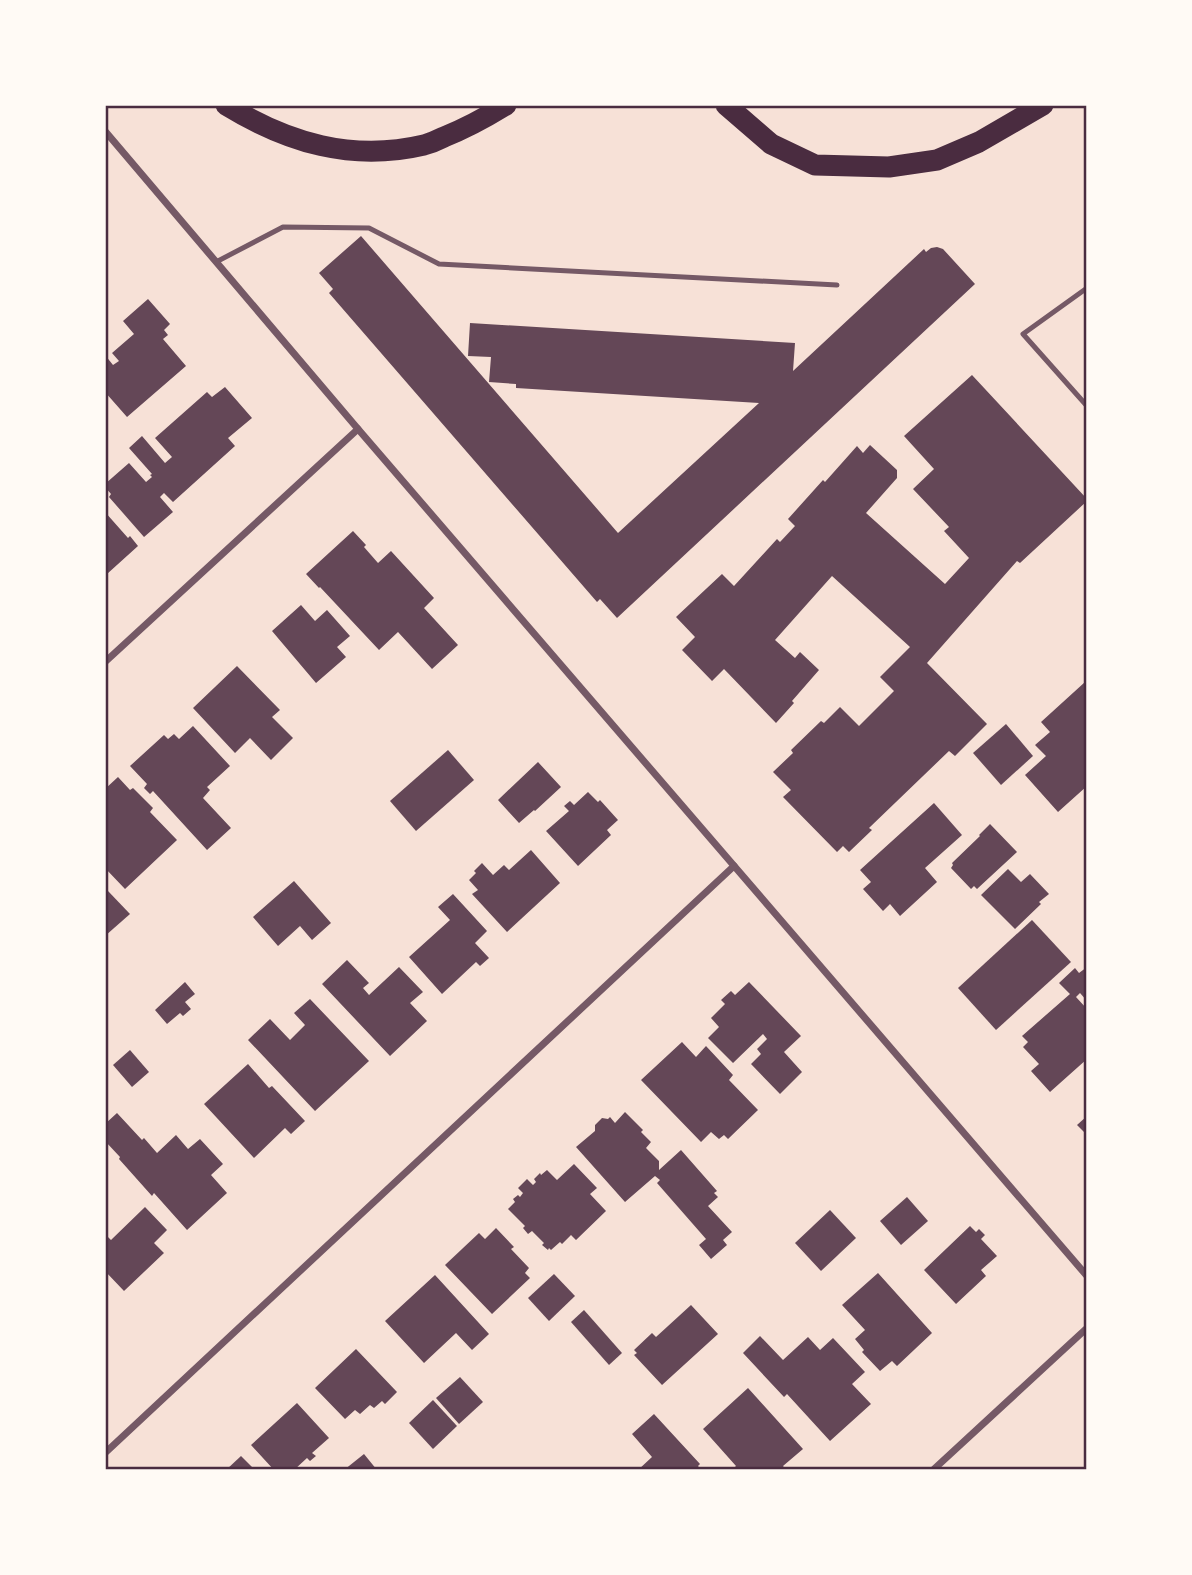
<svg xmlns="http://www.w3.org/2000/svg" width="1192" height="1575" viewBox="0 0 1192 1575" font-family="Quicksand,sans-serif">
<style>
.building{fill:#644757}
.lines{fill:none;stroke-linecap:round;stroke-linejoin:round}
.service{stroke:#755966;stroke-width:5}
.minor{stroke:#755966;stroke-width:7}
.motorway{stroke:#4a2c40;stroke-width:21}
.neatline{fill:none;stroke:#4a2c40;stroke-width:2.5}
</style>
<rect width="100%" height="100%" fill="#f7e1d7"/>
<g class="building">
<polygon points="361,236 618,533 759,403 516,388 516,384 489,382 491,357 468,356 470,323 795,343 793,371 924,249 926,252 931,248 937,247 943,249 975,284 617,618 600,599 597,602 329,293 333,289 319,273"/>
<polygon points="148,299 170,324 164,330 168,335 163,339 186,366 127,417 105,392 105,355 113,365 119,361 112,353 134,334 123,321"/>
<polygon points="972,375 1087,499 1087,501 1020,563 1017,561 927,663 987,724 955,756 949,751 869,828 872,830 849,852 843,846 837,852 783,797 791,790 773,772 793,753 791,750 821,721 824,723 840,707 859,726 894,691 880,677 910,647 832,576 775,640 795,658 800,652 819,670 792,701 794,703 776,723 724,669 712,681 682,650 695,637 676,617 722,574 734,586 777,539 780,542 795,526 788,519 823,480 825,482 857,446 863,453 870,445 897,470 897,478 866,513 945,584 969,558 944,531 949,527 913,489 934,469 904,436"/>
<polygon points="225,387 252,418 228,438 235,446 173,502 164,493 160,497 173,512 144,537 109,497 111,494 105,487 105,484 129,463 146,482 152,477 150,475 152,474 129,448 142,436 165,463 172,457 155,438 207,392 212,397"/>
<polygon points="105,512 128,538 130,536 138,546 107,574 105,572"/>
<polygon points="353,531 366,545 364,547 378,563 391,551 434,598 424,608 458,645 432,669 398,632 379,650 320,587 319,588 306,574"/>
<polygon points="301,605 315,621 327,610 350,636 337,647 346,657 316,683 272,631"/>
<polygon points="237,666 280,710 272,717 293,738 271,760 250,738 235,753 193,708"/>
<polygon points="1085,682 1087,684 1087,786 1058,812 1025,775 1046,756 1035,745 1050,732 1041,722"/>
<polygon points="1006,724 1033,756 1001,785 973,753"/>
<polygon points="193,726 230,766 207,787 210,790 203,798 231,828 207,850 153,791 150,794 144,788 147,784 130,766 164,735 168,739 174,734 179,739"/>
<polygon points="448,750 474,780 416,831 390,801"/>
<polygon points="538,762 561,787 535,811 534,810 519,823 498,800"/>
<polygon points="118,777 130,790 133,788 153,808 150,812 177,840 125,889 105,868 105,789"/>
<polygon points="588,792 598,802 600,800 618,820 607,830 611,835 578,866 546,831 569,811 564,806 570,801 574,805"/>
<polygon points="934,803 962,835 925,868 937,882 900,916 890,904 883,911 863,889 871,882 860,870"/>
<polygon points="990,824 1017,852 977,889 974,886 971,889 951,868 953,865 952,863 980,836 979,835"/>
<polygon points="531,850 560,883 507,932 472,894 478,890 469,880 476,873 474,871 482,863 493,875 504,865 509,870"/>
<polygon points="1008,869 1021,882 1030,874 1049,894 1039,902 1041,904 1015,929 981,895"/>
<polygon points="294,881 331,923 312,940 300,926 278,946 253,917"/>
<polygon points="108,891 130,914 105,936 105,893"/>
<polygon points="453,894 487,931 475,943 489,958 480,966 476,962 442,994 409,957 450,920 438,907"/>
<polygon points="1032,920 1071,962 996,1030 958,988"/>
<polygon points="347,960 369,983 363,988 369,995 399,967 423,992 410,1003 427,1021 390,1056 322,984"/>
<polygon points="1087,967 1087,1001 1080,993 1076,997 1087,1009 1087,1059 1050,1092 1031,1071 1039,1064 1023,1047 1028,1042 1022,1036 1070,994 1059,983 1075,968 1079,973"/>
<polygon points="185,982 195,994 185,1002 191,1009 183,1016 180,1013 167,1024 155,1010"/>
<polygon points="749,982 801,1036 784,1052 802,1072 780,1094 751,1064 761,1054 757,1049 767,1039 763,1034 733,1063 708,1038 719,1027 711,1018 725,1004 721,1000 731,991 735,995"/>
<polygon points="310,999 369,1061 315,1111 248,1040 270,1019 290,1040 305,1025 294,1013"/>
<polygon points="682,1042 696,1057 706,1046 733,1075 729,1080 758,1110 728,1139 724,1135 719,1139 711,1132 701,1142 641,1080"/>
<polygon points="130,1050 149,1072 132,1087 113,1065"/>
<polygon points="248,1064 269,1088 272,1086 305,1121 291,1134 285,1128 254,1158 204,1104"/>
<polygon points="625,1112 643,1130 641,1132 651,1142 646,1148 659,1161 659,1170 681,1150 717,1191 714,1193 718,1197 708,1206 732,1232 723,1240 727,1245 711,1259 699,1245 706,1239 657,1183 660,1180 655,1176 625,1202 576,1147 595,1131 595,1125 602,1118 608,1119 610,1117 615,1123"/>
<polygon points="117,1113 142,1140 144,1138 157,1153 176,1135 188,1149 200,1139 223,1164 211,1175 227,1193 187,1230 154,1193 152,1196 119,1159 120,1157 105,1141 105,1124"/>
<polygon points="1087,1116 1087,1135 1077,1125"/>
<polygon points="574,1164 597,1188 590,1194 606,1211 576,1240 571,1235 562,1244 560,1242 551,1250 549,1248 548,1250 542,1245 544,1243 532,1231 528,1234 523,1228 525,1226 508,1209 515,1202 513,1199 518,1195 520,1197 523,1193 518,1188 527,1179 533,1185 536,1182 534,1179 540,1173 541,1175 547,1170 557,1180"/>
<polygon points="907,1197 928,1221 901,1245 880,1221"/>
<polygon points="145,1207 167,1230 154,1243 164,1253 124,1291 105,1271 105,1234 111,1240"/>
<polygon points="830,1210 856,1238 821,1271 795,1243"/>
<polygon points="970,1226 976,1232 979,1229 985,1235 981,1239 997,1256 981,1270 986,1276 956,1304 924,1270"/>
<polygon points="496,1228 514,1247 511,1249 529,1268 525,1273 530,1278 492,1314 445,1265 479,1233 485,1239"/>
<polygon points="878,1273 932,1333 897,1366 892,1361 880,1371 862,1352 864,1350 855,1339 865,1330 842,1305"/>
<polygon points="554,1274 575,1296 549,1321 528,1298"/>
<polygon points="435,1275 489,1334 472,1350 456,1333 424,1363 385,1321"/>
<polygon points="691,1305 718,1334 662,1385 634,1355 637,1353 634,1350 652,1333 656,1337"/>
<polygon points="584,1310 622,1353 609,1365 571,1322"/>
<polygon points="760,1336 783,1360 808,1337 820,1350 833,1338 865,1372 852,1384 871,1404 830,1441 787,1394 784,1397 743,1353"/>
<polygon points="356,1349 397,1392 385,1404 382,1401 374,1408 370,1405 360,1414 355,1410 345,1419 315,1388"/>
<polygon points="460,1377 483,1402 459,1424 436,1398"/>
<polygon points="748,1388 803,1449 783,1466 786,1470 736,1470 734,1468 736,1466 703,1429"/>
<polygon points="433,1400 457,1426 433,1449 409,1423"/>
<polygon points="297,1403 329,1438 312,1453 316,1456 310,1461 307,1458 294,1470 274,1470 251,1445"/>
<polygon points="654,1414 700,1464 698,1466 701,1470 638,1470 652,1457 632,1434"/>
<polygon points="364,1454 377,1470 344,1470"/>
<polygon points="241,1456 255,1470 226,1470"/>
</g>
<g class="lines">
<g class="service">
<polyline points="216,262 283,227 369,228 439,264 837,285"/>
<polyline points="1087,288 1023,334 1087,406"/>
</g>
<g class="minor">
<polyline points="105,131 358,429 1087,1276"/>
<polyline points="105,662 358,429"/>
<polyline points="105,1453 734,866"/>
<polyline points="933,1470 1087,1328"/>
</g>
<g class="motorway">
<path d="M226,105C288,143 352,162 424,145C431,143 438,140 444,137C467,128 485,118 506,105"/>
<polyline points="726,105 771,144 815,165 889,167 937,160 979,142 1043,105"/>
</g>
</g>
<rect width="1192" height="1575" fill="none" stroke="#fffaf5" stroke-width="214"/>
<rect x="107" y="107" width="978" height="1361" class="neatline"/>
</svg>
